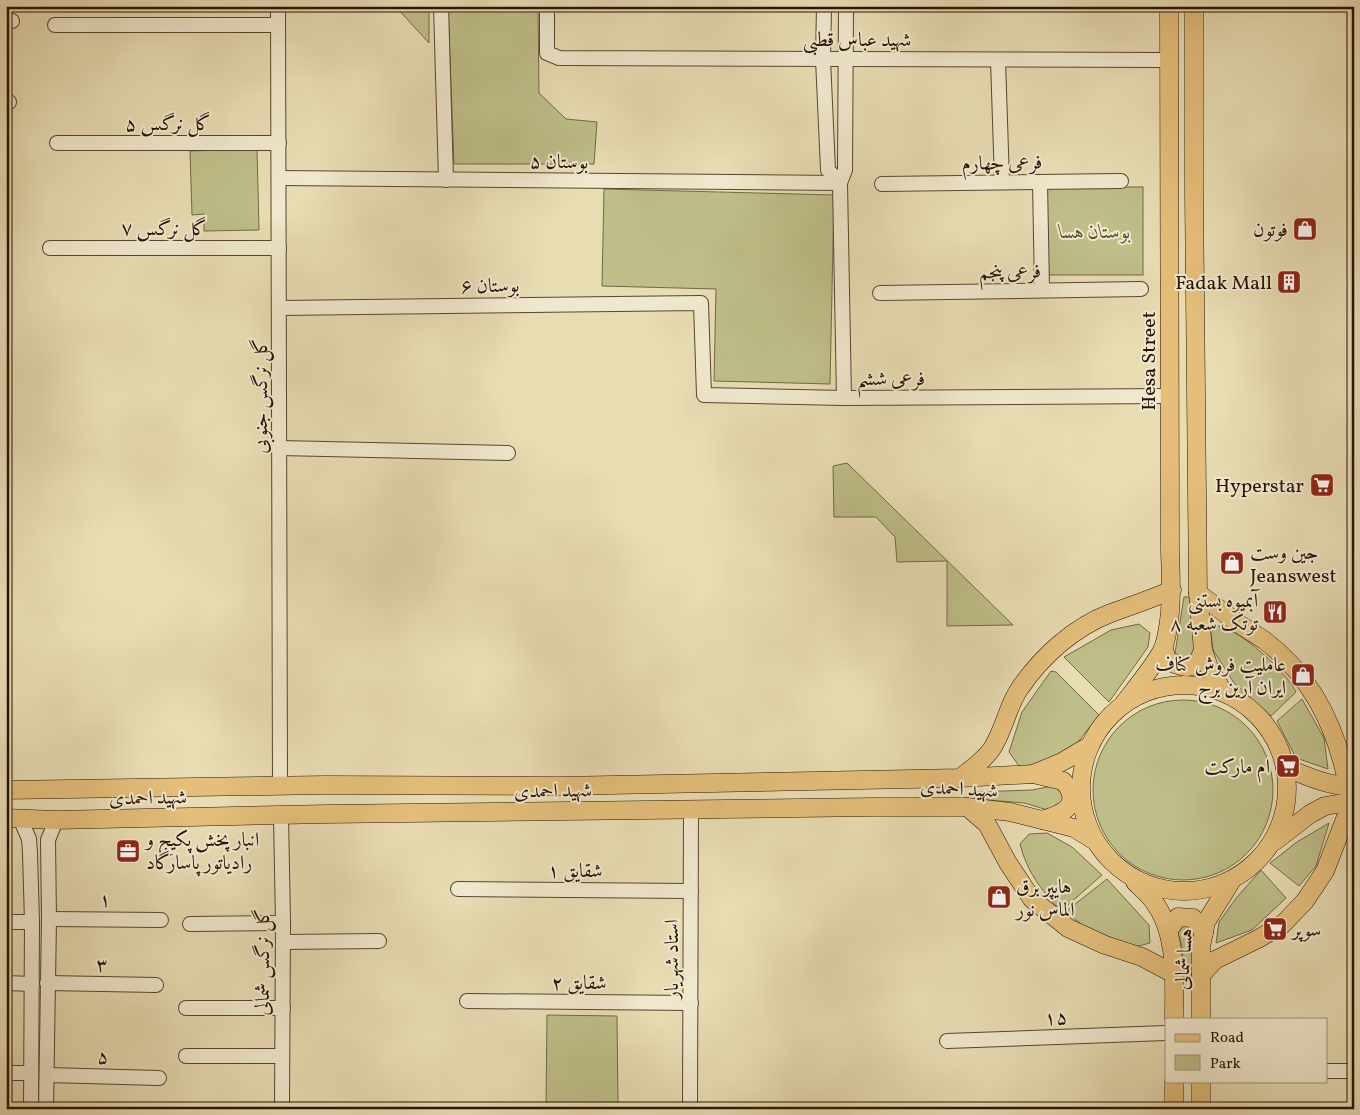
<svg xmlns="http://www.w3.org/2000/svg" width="1360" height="1115" viewBox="0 0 1360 1115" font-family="Vollkorn,Amiri,serif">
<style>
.green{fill:#bebe88;stroke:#736846}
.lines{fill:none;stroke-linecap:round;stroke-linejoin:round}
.minor-casing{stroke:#584530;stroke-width:16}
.major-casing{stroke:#281304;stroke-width:19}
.minor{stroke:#f0e8ce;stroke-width:14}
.major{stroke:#e4be7a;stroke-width:18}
.labels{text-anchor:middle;stroke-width:4;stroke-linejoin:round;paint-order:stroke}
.street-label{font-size:20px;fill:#281304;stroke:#f0e8ce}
.poi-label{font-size:20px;fill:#281304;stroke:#f0e8ce;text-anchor:end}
.park-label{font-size:20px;font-style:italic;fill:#5c4f32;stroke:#f0e8ce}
</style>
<rect width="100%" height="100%" fill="#e8dcb3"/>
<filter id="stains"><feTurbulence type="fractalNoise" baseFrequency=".004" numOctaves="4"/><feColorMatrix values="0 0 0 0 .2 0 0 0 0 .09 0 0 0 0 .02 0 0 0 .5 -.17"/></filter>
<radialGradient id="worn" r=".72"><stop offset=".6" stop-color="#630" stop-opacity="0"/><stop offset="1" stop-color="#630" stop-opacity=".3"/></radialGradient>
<g class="green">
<polygon points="395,6 429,6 429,43"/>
<polygon points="448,6 538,6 539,93 566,119 597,122 594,164 454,164"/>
<polygon points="257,149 259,230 204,231 204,214 192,215 190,151"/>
<rect x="1046" y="187" width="97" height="88"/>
<polygon points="604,189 834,195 830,384 714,381 716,289 602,286"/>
<polygon points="847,463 1013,625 947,626 947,561 897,562 895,537 876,517 834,517 833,466"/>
<polygon points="1184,597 1189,597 1196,652 1186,660 1175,653"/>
<path d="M1210,623C1219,626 1228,629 1235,633C1253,643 1288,674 1296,692L1271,716L1234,683L1213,650Z"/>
<polygon points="1139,624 1150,633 1148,647 1109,702 1064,657 1111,630"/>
<polygon points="1051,671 1056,672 1099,715 1071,751 1036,768 1019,766 1009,752 1022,712"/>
<polygon points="1302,699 1324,738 1328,769 1296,758 1277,721"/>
<circle cx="1183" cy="790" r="90"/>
<polygon points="1052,786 1060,788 1065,799 1051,811 1024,803 975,799 975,792 1032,790"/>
<polygon points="1329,823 1316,866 1299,886 1270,863 1297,842"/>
<path d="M1047,833L1072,847L1102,875L1061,911C1041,890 1027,872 1020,844L1029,834Z"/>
<polygon points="1261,870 1286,898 1252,930 1216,943 1219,922 1237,897"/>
<polygon points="1107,879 1149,925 1150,943 1135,947 1088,929 1065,912"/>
<polygon points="1184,922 1196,934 1194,978 1184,977 1182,946 1177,930"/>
<polygon points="547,1015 617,1016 618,1106 546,1107"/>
</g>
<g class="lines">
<defs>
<g id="minor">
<polyline points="278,6 280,785"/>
<polyline points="441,6 446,180"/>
<polyline points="547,6 547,53 559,58 1168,60"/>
<polyline points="824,6 823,59 828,170 840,183"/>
<polyline points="6,21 12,21"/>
<polyline points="55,25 278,25"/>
<polyline points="998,60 1002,182"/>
<polyline points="6,102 9,102"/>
<polyline points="57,143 279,143"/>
<polyline points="279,178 840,183"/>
<polyline points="1040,182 1042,290"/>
<polyline points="882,184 1121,181"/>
<polyline points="50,248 279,248"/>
<polyline points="880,293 1141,289"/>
<polyline points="279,308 701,303 704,395 844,398 1169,396"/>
<polyline points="844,398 840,183 845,170 846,6"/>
<polyline points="280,448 508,453"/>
<polyline points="281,815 283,923 282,1109"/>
<polyline points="20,818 29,839 30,853 32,922 31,1109"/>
<polyline points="458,889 691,891"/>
<polyline points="49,919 161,920"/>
<polyline points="6,922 32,922"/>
<polyline points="190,924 283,923"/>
<polyline points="283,942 379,941"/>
<polyline points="6,983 32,984"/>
<polyline points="47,983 156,985"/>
<polyline points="467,1001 691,1003"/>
<polyline points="186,1008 283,1008"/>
<polyline points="947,1041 1166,1033"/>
<polyline points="186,1056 282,1056"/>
<polyline points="1326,1071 1354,1071"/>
<polyline points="6,1073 31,1073"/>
<polyline points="47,1075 159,1078"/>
<polyline points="46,1109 49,919 48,840 56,820"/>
<polyline points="690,1109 691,809"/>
</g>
<g id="major">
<polyline points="1194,6 1194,192 1198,593 1203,650 1209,667 1223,692"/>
<path d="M1198,593C1211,603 1224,613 1238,623C1246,629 1255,634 1264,640C1312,676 1337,728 1348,787"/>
<path d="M1163,648L1168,661C1186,669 1195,672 1203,650"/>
<circle cx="1184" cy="788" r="103"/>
<path d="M1124,703C1134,690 1159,660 1164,646C1173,615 1171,582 1170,551L1169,6"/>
<path d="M1285,767C1308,777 1329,786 1354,787"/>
<path d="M1033,774L1063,781C1084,804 1063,814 1042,820"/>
<path d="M960,778C970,770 983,761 991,750C1004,732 1007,706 1020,688C1042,656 1074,627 1111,613C1131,606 1151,599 1172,590"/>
<polyline points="6,790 326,785 560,786 960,778 1033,774 1062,762 1089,746"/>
<polyline points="967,807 987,824 1008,863 1032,899 1068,928 1105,945 1142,957 1174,974"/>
<polyline points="6,818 56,820 327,814 873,807 967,807 1010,812 1074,828 1095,841"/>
<polyline points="1275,841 1310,814 1325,806 1354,801"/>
<path d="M1135,882C1141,888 1149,895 1154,902C1178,934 1174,981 1174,1019"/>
<polyline points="1169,930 1178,917 1193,918 1204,933"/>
<polyline points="1201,975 1215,960 1258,939 1283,924 1305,901 1325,871 1352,801"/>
<polyline points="1201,1019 1201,947 1206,922 1232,880"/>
<polyline points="1174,1109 1174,1081"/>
<polyline points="1201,1109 1201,1081"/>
</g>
</defs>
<use href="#minor" class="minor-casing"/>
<use href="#major" class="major-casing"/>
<use href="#minor" class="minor"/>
<use href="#major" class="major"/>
</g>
<defs>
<symbol id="shop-square" viewBox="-11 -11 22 22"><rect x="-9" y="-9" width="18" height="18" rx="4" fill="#8f2418" stroke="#f0e8ce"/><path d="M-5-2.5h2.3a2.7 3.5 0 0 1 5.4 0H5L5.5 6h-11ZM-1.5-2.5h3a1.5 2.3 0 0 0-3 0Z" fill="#fff"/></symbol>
<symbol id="building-square" viewBox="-11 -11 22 22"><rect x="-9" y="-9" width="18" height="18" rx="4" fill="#8f2418" stroke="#f0e8ce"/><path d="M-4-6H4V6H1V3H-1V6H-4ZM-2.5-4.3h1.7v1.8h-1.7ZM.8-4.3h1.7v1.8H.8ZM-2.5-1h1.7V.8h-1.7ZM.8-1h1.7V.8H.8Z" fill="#fff"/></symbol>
<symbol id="supermarket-square" viewBox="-11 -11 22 22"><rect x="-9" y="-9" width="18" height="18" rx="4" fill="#8f2418" stroke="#f0e8ce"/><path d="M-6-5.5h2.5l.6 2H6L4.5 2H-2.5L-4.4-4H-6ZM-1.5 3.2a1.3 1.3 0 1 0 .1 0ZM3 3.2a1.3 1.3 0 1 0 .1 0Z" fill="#fff"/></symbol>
<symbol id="restaurant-square" viewBox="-11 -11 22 22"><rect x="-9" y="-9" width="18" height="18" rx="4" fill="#8f2418" stroke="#f0e8ce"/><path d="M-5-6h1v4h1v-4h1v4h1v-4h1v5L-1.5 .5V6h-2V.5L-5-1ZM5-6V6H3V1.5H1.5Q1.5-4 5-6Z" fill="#fff"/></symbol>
<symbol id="office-square" viewBox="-11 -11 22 22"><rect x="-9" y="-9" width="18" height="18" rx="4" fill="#8f2418" stroke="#f0e8ce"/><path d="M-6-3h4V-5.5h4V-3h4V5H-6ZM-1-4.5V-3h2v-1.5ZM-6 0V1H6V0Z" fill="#fff"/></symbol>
</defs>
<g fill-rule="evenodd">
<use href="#shop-square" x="1291" y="215" width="28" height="28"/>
<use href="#building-square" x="1275" y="268" width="28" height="28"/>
<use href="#supermarket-square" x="1308" y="471" width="28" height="28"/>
<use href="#shop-square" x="1218" y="549" width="28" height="28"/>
<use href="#restaurant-square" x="1261" y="598" width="28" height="28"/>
<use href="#shop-square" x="1289" y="661" width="28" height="28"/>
<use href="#supermarket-square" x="1274" y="752" width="28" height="28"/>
<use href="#office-square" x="114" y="837" width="28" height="28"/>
<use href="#shop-square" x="985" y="883" width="28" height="28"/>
<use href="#supermarket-square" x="1261" y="915" width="28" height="28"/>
</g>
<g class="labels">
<g class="street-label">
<text x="857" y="46">شهید عباس قطبی</text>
<text x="168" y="130">گل نرگس ۵</text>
<text transform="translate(559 161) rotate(1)" y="7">بوستان ۵</text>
<text transform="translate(1002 162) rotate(-1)" y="7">فرعی چهارم</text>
<text x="164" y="235">گل نرگس ۷</text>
<text transform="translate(1010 271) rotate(-1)" y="7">فرعی پنجم</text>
<text transform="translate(490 285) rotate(-1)" y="7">بوستان ۶</text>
<text transform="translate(1148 361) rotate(-90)" y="7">Hesa Street</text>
<text x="891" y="385">فرعی ششم</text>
<text transform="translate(260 396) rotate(-90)" y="7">گل نرگس جنوبی</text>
<text transform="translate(959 788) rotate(3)" y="7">شهید احمدی</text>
<text transform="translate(553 790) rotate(-1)" y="7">شهید احمدی</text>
<text transform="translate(148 797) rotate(-1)" y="7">شهید احمدی</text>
<text x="575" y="877">شقایق ۱</text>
<text transform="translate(105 899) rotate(1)" y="7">۱</text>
<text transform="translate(671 959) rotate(-90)" y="7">استاد شهریار</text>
<text transform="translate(1183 959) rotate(-86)" y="7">هسا شمالی</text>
<text transform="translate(262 962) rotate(-90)" y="7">گل نرگس شمالی</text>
<text transform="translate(102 964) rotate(1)" y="7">۳</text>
<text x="579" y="989">شقایق ۲</text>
<text transform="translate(1056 1017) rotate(-2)" y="7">۱۵</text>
<text transform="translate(103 1056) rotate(1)" y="7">۵</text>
</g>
<g class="poi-label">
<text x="1288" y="236">فوتون</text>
<text x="1272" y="289">Fadak Mall</text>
<text x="1304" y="492">Hyperstar</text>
<text x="1250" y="559" text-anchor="start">جین وست<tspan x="1250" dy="23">Jeanswest</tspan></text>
<text x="1258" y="607">آبمیوه بستنی<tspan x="1258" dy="23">توتک شعبه ۸</tspan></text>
<text x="1286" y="671">عاملیت فروش کناف<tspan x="1286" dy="23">ایران آرین برج</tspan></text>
<text x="1270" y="773">ام مارکت</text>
<text x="146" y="846" text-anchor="start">انبار پخش پکیج و<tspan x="146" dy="23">رادیاتور پاسارگاد</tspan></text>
<text x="1016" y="893" text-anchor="start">هایپر برق<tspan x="1016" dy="23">الماس نور</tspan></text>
<text x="1292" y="936" text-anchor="start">سوپر</text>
</g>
<g class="park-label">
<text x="1095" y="238">بوستان هسا</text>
</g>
</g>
<rect width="1360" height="1115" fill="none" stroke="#e8dcb3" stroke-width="25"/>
<rect x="8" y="8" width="1345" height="1100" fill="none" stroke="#281304" stroke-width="2.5"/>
<rect x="12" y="12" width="1335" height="1090" fill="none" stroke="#281304"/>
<rect x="1165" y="1018" width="162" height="65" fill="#f0e8ce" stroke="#a0937d"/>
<rect x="1175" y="1034" width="25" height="8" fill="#e4be7a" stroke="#a0937d"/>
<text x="1210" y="1042" font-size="15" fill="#281304">Road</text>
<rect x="1175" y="1055" width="25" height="15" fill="#bebe88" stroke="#a0937d"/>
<text x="1210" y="1068" font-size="15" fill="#281304">Park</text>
<rect width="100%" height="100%" filter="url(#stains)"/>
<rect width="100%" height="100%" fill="url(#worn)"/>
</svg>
